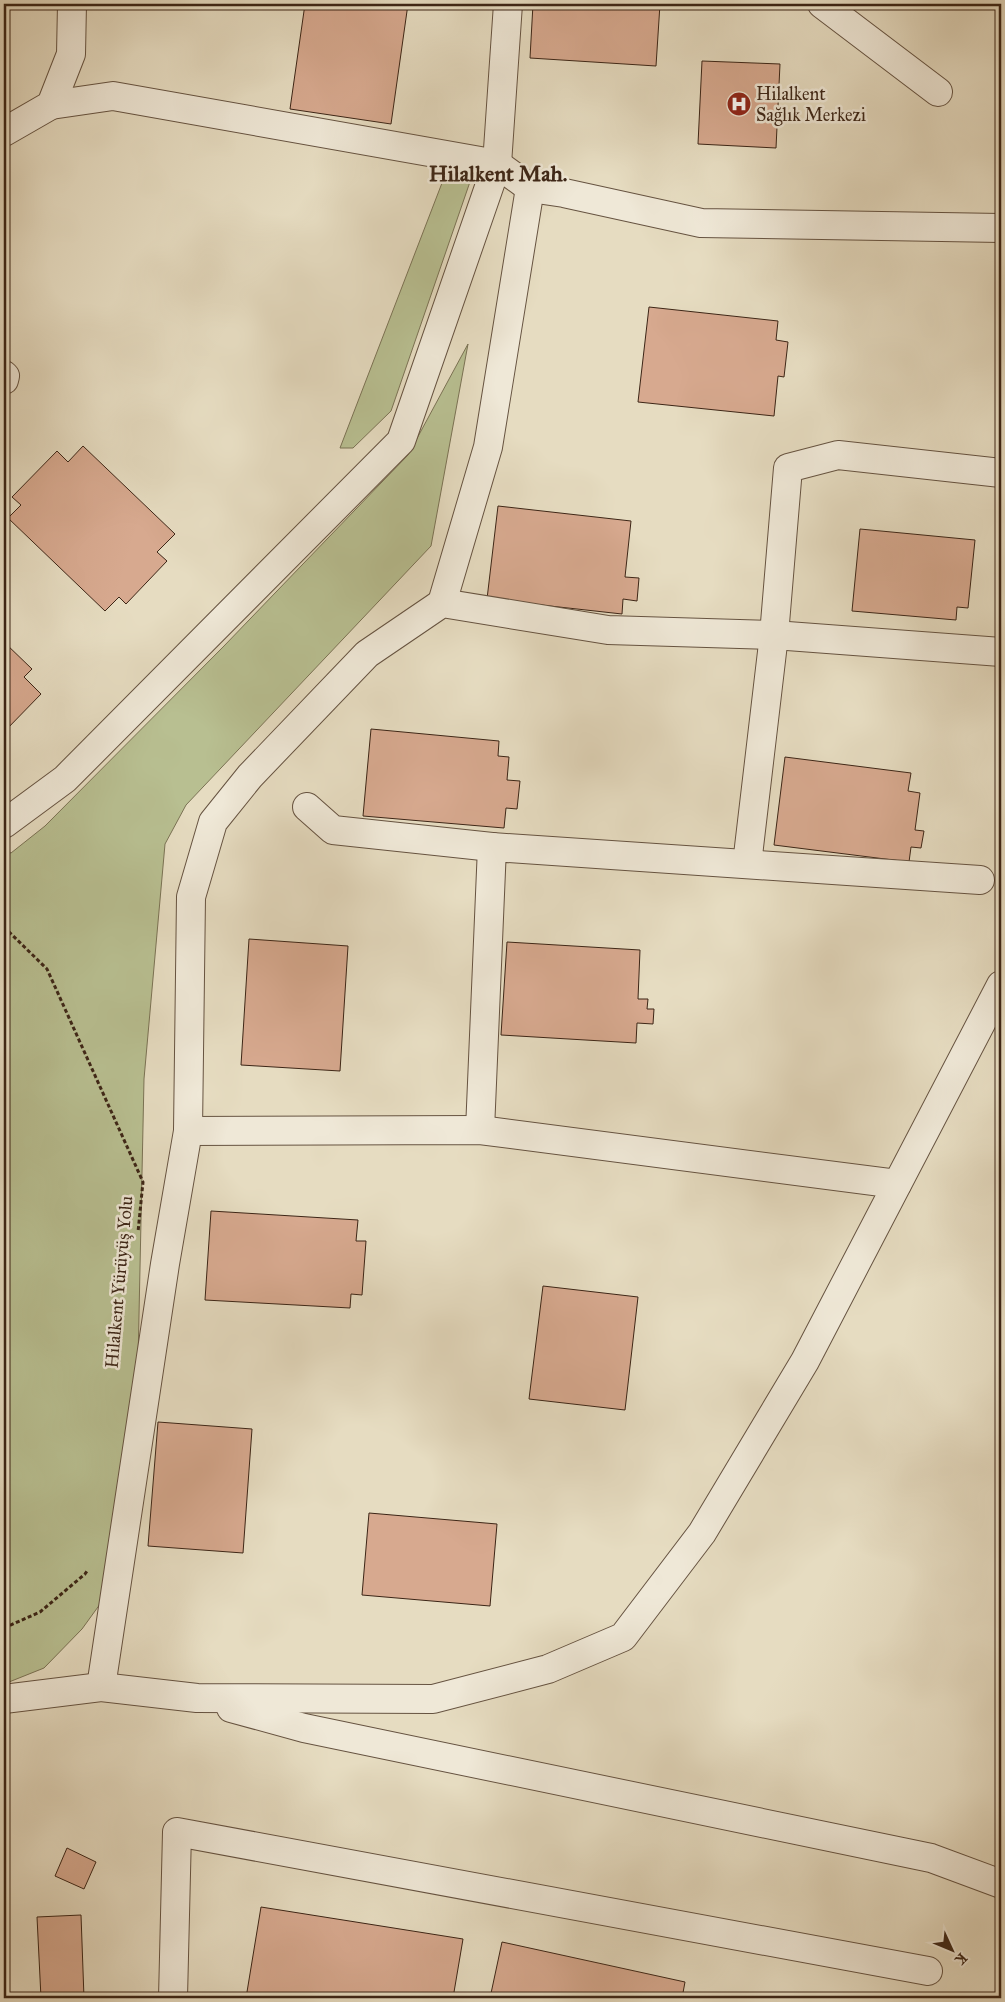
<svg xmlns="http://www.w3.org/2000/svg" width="1005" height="2002" viewBox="0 0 1005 2002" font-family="'IM FELL Great Primer',serif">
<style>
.green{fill:#b8bf91;stroke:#7a7254}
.building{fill:#d7a98f;stroke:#3c2516}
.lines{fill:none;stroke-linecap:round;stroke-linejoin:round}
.minor-casing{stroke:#665341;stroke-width:30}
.path{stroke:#3c2516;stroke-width:3;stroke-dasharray:4 2.5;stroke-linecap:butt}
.minor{stroke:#efe8d7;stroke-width:28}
.labels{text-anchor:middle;stroke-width:5;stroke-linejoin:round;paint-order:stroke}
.poi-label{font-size:18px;fill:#3c2516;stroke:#efe8d7;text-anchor:start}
.street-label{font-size:18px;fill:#3c2516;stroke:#efe8d7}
.district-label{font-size:22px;font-weight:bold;fill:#3c2516;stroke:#efe8d7}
</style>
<rect width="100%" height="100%" fill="#e6dcc1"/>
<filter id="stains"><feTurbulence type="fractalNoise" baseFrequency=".004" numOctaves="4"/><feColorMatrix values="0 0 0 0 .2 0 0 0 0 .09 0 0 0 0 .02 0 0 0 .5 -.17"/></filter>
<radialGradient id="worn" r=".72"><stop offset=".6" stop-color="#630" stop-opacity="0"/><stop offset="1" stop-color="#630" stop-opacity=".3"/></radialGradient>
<g class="green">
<polygon points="447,170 472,176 391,411 353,448 340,448"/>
<polygon points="468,344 431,546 186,805 165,844 144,1079 137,1410 103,1600 82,1629 44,1668 4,1684 4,851 11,853 45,826 224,646 408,455"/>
</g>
<g class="building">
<polygon points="305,4 408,4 391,124 290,109"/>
<polygon points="533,4 660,4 656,66 530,58"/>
<polygon points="702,61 780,64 776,148 698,144"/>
<polygon points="649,307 778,321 776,340 788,342 784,377 778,376 774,416 638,402"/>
<polygon points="83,446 175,534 157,552 167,561 126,604 119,597 105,611 8,518 21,505 12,497 57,451 68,462"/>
<polygon points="498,506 631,521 625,577 639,578 637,601 623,599 622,614 487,599"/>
<polygon points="860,529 975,540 968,608 957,607 956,620 852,611"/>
<polygon points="4,642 32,669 24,677 41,694 4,732"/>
<polygon points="371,729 499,741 498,756 509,757 507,780 520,781 517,809 506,808 504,828 363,816"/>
<polygon points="785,757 911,773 908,791 920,793 915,830 924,831 921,848 911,847 909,862 774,845"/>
<polygon points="249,939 348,946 340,1071 241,1065"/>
<polygon points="507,942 640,950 638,999 648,999 647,1009 654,1009 653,1024 637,1023 636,1043 501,1035"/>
<polygon points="211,1211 358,1220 356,1241 366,1241 362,1295 351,1294 350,1308 205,1300"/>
<polygon points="543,1286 638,1297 625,1410 529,1399"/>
<polygon points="158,1422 252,1429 243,1553 148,1546"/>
<polygon points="369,1513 497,1524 490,1606 362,1595"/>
<polygon points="67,1848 96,1862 84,1889 55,1876"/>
<polygon points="261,1907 463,1939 453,1998 246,1998"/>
<polygon points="81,1915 84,1998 41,1998 37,1917"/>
<polygon points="502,1942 685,1982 682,1998 490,1998"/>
</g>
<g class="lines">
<defs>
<g id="minor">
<polyline points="822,4 938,92"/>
<polyline points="51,105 113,96 497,164 530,188 564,193 701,223 1001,228"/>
<polyline points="4,132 51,105 71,54 72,4"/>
<polyline points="4,375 5,376 4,380"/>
<polyline points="442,603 488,447 530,188"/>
<polyline points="307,807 333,830 492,847"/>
<polyline points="4,824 65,779 401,441 497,164 508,4"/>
<polyline points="747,864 774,635 788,468 838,455 1001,473"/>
<polyline points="480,1130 492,847 980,880"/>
<polyline points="188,1131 480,1130 897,1184"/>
<polyline points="101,1687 165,1264 188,1131 191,897 213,822 250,776 367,654 442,603 608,630 774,635 1001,652"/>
<polyline points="4,1699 101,1687 197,1698 433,1699 548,1669 623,1637 702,1533 805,1361 1001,985"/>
<polyline points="231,1708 304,1728 931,1858 1001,1884"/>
<polyline points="173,1998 177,1832 928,1971"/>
</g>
</defs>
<use href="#minor" class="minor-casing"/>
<g class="path">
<polyline points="4,927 47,969 143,1182 138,1232"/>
<polyline points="4,1628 40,1612 85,1574 87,1571"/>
</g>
<use href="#minor" class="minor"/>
</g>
<defs>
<symbol id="hospital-disc" viewBox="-11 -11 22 22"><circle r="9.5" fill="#8f2418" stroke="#efe8d7"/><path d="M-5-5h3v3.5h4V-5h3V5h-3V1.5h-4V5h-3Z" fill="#fff"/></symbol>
</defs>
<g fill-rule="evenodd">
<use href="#hospital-disc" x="725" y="90" width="28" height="28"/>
</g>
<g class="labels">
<g class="poi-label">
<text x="756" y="100">Hilalkent<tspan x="756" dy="21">Sağlık Merkezi</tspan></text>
</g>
<g class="street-label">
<text transform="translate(119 1282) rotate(-85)" y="6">Hilalkent Yürüyüş Yolu</text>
</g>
<g class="district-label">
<text x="498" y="181">Hilalkent Mah.</text>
</g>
</g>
<rect width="1005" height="2002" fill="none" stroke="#e6dcc1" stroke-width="20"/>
<rect x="5" y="5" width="995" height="1992" fill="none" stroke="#3c2516" stroke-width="2.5"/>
<rect x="10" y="10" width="985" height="1982" fill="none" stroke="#3c2516"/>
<g transform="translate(952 1950) rotate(134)" stroke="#efe8d7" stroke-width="4" paint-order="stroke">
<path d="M0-4L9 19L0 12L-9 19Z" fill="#3c2516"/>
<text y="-8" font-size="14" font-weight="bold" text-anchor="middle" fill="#3c2516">K</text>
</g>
<rect width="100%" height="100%" filter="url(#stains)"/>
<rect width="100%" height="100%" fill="url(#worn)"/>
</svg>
